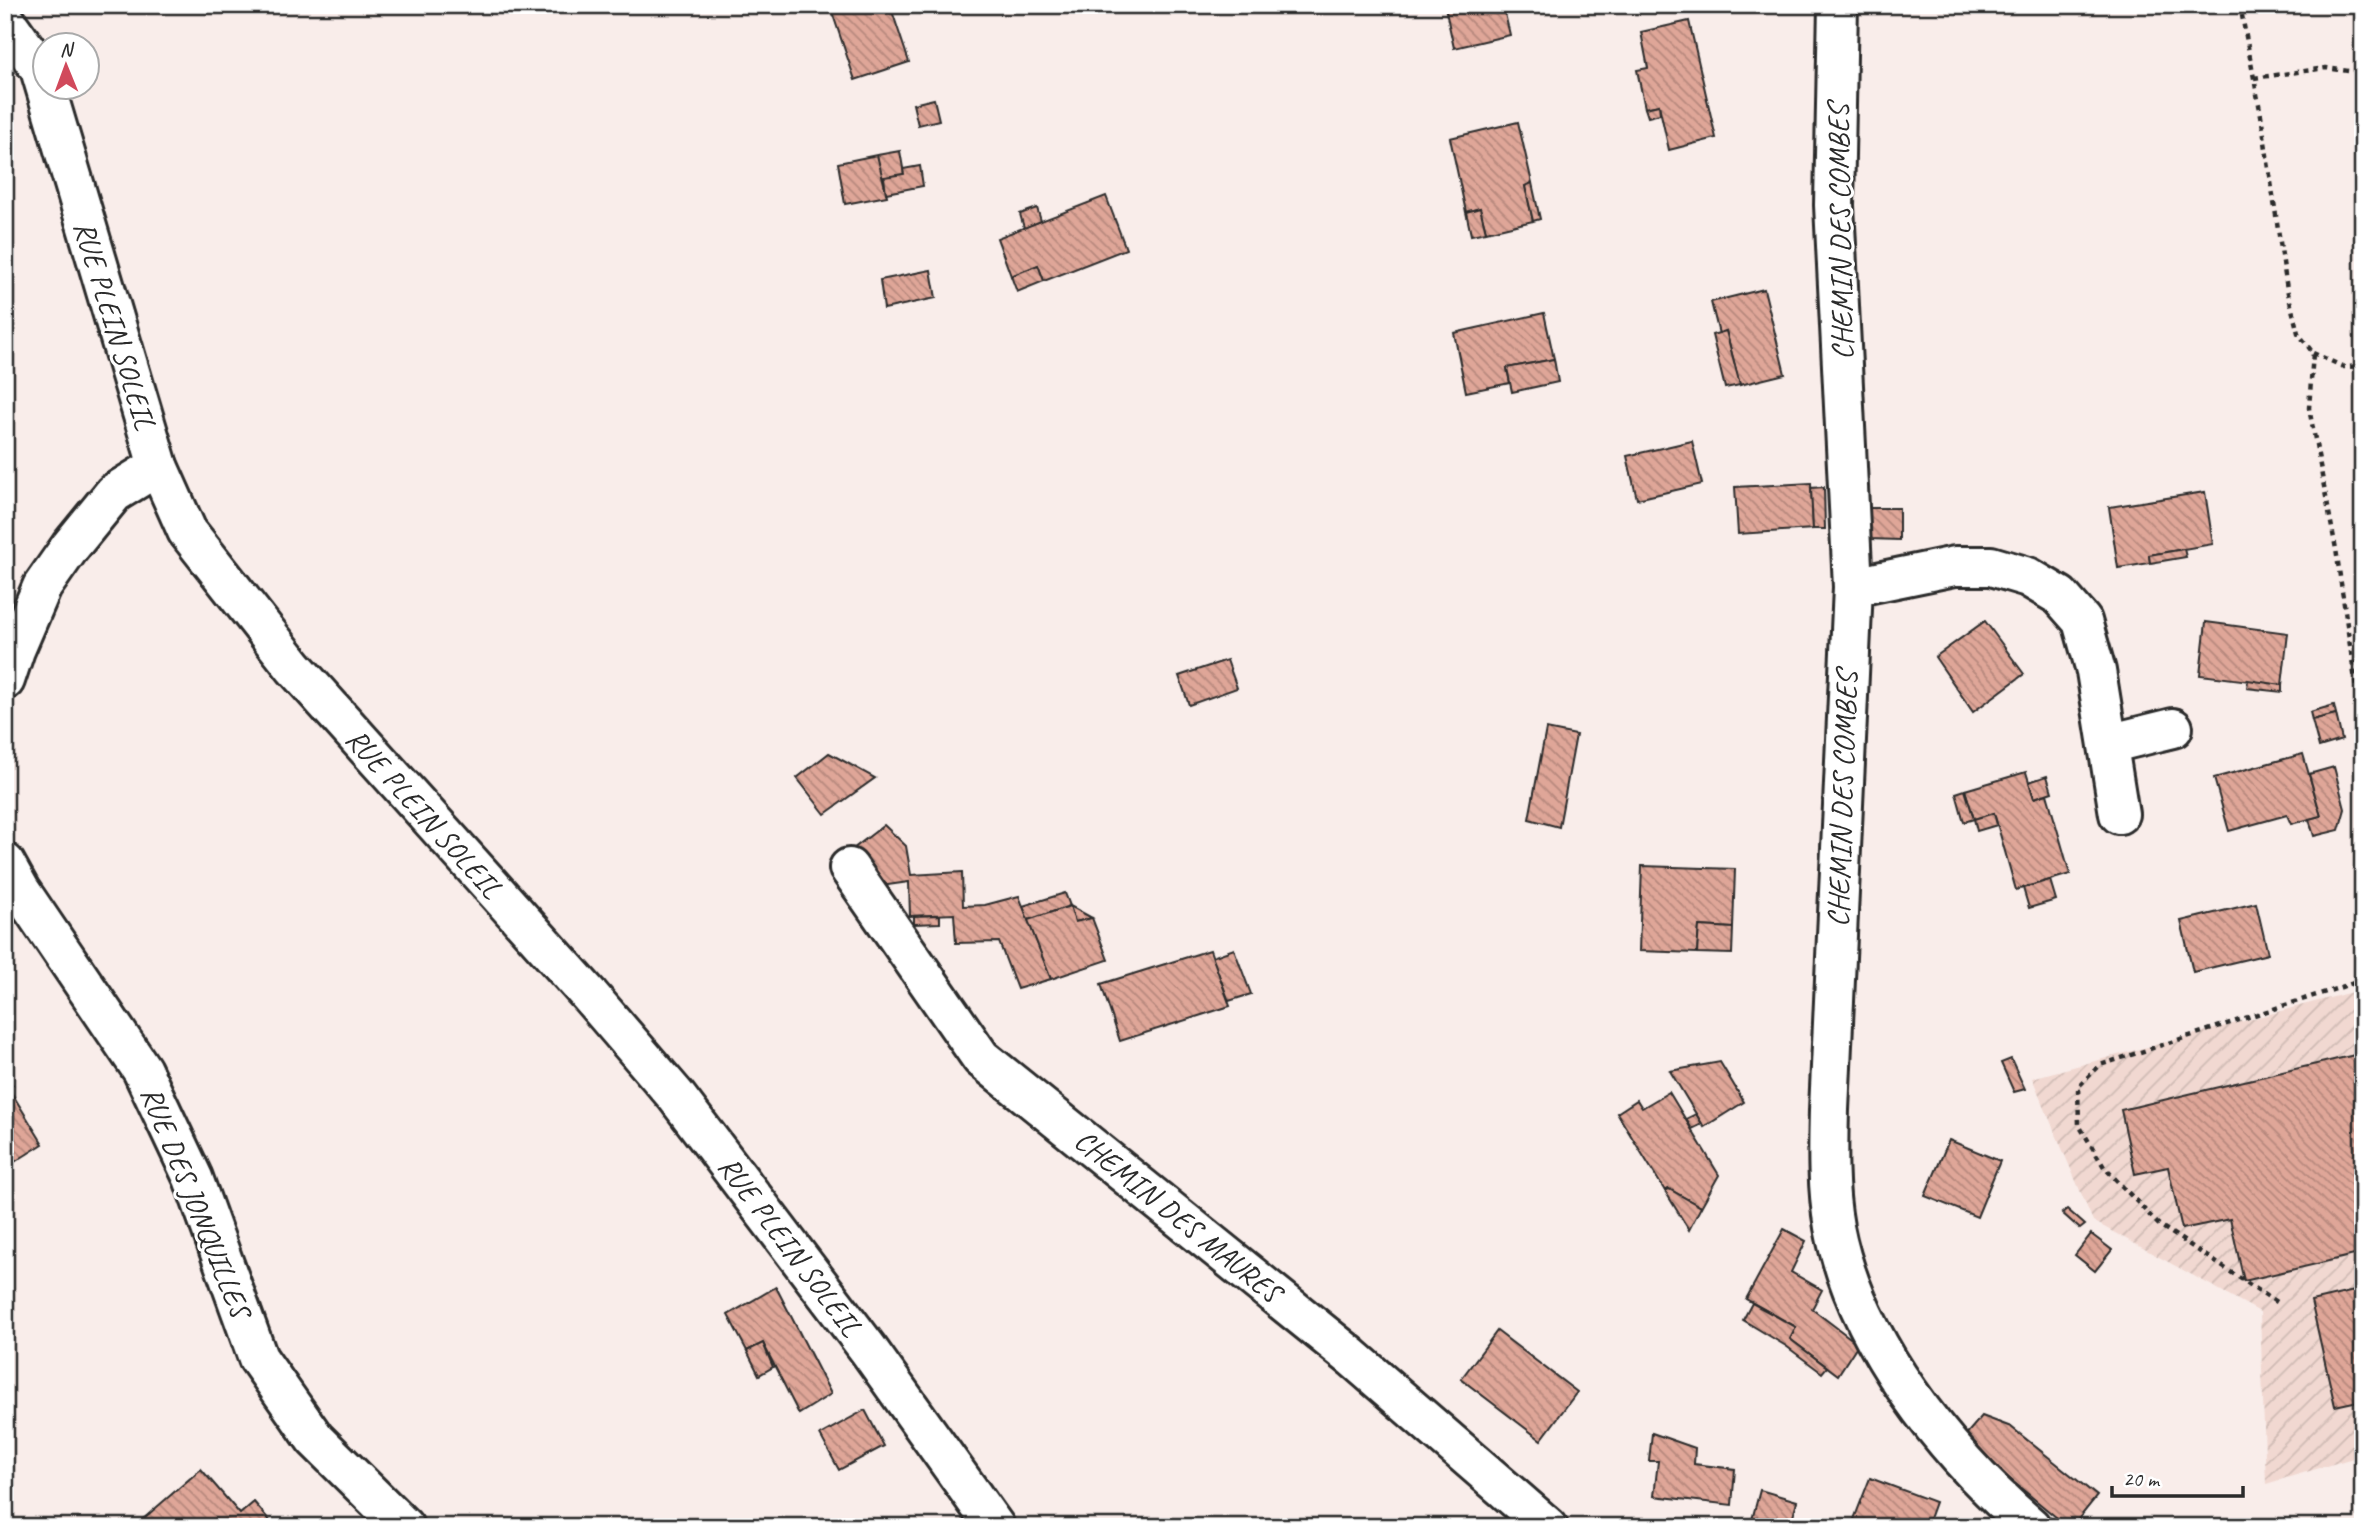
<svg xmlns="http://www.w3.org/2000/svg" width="2368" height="1532" viewBox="0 0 2368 1532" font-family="Caveat,sans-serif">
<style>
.industrial{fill:url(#industrial-furrows)}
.building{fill:url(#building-back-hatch);stroke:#2b2b2b;stroke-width:2}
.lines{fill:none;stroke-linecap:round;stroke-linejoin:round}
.street-casing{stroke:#2b2b2b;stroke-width:44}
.path{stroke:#2b2b2b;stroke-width:4.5;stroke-dasharray:5 5;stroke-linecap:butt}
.street{stroke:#fff;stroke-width:38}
.labels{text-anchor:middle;stroke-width:6;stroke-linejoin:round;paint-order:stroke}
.street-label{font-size:30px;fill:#2b2b2b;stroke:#fff}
</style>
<defs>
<pattern id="industrial-furrows" width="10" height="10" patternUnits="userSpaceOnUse" patternTransform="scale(1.75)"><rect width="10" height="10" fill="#f1d8d1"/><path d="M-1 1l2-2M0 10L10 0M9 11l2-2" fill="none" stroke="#cfbab4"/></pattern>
<pattern id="building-back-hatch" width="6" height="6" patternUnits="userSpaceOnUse" patternTransform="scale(1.75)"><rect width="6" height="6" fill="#dfa698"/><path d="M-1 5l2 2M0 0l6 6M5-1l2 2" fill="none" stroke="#b5877c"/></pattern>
</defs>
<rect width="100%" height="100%" fill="#f9edea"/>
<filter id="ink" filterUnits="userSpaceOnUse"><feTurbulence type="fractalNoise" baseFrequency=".0143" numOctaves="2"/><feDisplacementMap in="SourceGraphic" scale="14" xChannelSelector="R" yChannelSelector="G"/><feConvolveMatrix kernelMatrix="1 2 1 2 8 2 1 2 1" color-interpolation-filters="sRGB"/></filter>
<g filter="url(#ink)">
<polygon class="industrial" points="2363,989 2363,1455 2266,1484 2260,1312 2093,1221 2032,1078"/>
<g class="building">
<polygon points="890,5 909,62 855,80 830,6"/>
<polygon points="1452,5 1503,5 1510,35 1454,48 1445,7"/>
<polygon points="1689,21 1716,138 1669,150 1659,105 1645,108 1637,70 1648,68 1641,32"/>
<polygon points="934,99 939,120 918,125 913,104"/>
<polygon points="1659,105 1660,114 1648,117 1645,108"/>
<polygon points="1518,122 1532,183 1525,186 1533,221 1486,232 1480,208 1466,212 1450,138"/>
<polygon points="900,151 904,174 881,178 877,155"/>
<polygon points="877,155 887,196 845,204 838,163"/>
<polygon points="920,166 923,186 886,193 884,177 904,174 903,169"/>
<polygon points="1532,183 1540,219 1533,221 1525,186"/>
<polygon points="1106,196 1126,249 1044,281 1038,265 1011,276 997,238"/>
<polygon points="1037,208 1041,221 1024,228 1020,214"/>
<polygon points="1480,208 1486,232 1471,235 1466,212"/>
<polygon points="1038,265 1044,281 1017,292 1011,276"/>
<polygon points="931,270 936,298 884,309 880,280"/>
<polygon points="1764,289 1785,374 1740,385 1726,331 1719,334 1711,302"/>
<polygon points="1544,313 1554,359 1507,368 1510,383 1466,392 1454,333"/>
<polygon points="1726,331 1740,385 1725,388 1712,335"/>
<polygon points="1554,359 1558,382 1512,392 1507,368"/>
<polygon points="1692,441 1702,484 1637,499 1627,456"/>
<polygon points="1811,483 1813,529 1738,534 1735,487"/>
<polygon points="1824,487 1825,529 1813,529 1811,488"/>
<polygon points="2205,492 2213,544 2149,555 2150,563 2118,568 2109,507"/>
<polygon points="1870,508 1899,508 1899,540 1870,539"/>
<polygon points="2184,549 2186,557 2150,563 2149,555"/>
<polygon points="1985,621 2024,674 1973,712 1935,657"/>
<polygon points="2206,622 2288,633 2282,685 2200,675"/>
<polygon points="1227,660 1237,688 1189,705 1179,676"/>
<polygon points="2248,680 2282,685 2282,692 2247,688"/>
<polygon points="2334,705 2336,714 2312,720 2310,712"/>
<polygon points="2336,714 2342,740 2319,747 2312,720"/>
<polygon points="1546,729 1576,735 1559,827 1529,819"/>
<polygon points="829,753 875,778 825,814 797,778"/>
<polygon points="2303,754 2321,816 2291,824 2287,815 2229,831 2214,778"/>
<polygon points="2334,767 2345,809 2339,830 2314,836 2309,819 2321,816 2309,774"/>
<polygon points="2026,772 2034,798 2047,794 2070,874 2016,890 1994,813 1974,819 1965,790"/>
<polygon points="2047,776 2052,792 2034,798 2029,782"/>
<polygon points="1965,790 1974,819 1964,822 1956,793"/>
<polygon points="1994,813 1997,825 1977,831 1974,819"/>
<polygon points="884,825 906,846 911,875 962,872 963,906 985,905 1019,896 1051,979 1017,989 999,942 956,943 954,914 910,916 909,882 888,885 879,880 853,849"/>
<polygon points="1642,866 1735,869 1733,928 1699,926 1697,953 1639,951"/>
<polygon points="2050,880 2056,900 2029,908 2023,888"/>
<polygon points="1065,893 1070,906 1028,920 1023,906"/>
<polygon points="2256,903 2268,954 2193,972 2181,921"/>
<polygon points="1070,906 1092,918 1075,922"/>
<polygon points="1070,906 1075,922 1092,918 1108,960 1051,979 1028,920"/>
<polygon points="940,915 940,923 914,924 914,916"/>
<polygon points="1699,926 1733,928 1732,954 1697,953"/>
<polygon points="1234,949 1251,994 1229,1001 1212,957"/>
<polygon points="1210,950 1230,1006 1120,1041 1101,984"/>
<polygon points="2363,1053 2363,1253 2244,1281 2230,1219 2182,1229 2168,1167 2135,1174 2121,1110"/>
<polygon points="2011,1059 2025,1089 2014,1092 2001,1063"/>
<polygon points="1720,1062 1744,1102 1704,1127 1670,1071"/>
<polygon points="5,1073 13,1085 8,1087 43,1144 5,1168"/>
<polygon points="1669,1092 1719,1175 1701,1207 1669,1189 1665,1191 1617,1113 1637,1100 1642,1108"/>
<polygon points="1696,1114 1702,1124 1692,1129 1686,1119"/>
<polygon points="1949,1140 2000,1161 1977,1217 1925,1196"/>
<polygon points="1669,1189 1701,1207 1689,1230 1665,1191"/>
<polygon points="2067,1209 2085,1225 2080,1229 2062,1213"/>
<polygon points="1784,1229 1806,1241 1791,1272 1822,1290 1812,1309 1858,1344 1838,1375 1790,1339 1796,1327 1746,1299"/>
<polygon points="2091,1234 2112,1250 2095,1271 2075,1255"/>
<polygon points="776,1287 831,1394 799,1414 763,1343 747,1351 728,1315"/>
<polygon points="2363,1289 2363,1400 2335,1406 2311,1301"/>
<polygon points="1752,1303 1796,1327 1790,1339 1827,1367 1822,1373 1786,1346 1743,1320"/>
<polygon points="1497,1331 1577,1392 1541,1440 1461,1379"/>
<polygon points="763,1343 773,1367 759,1375 747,1351"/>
<polygon points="865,1410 884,1446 839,1470 820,1435"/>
<polygon points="1982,1416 2011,1427 2097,1496 2072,1527 2068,1527 1988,1461 1964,1437"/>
<polygon points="1652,1433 1695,1448 1694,1464 1735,1469 1732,1505 1654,1496 1658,1461 1649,1461"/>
<polygon points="201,1469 240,1514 254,1502 275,1527 150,1527 143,1519"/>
<polygon points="1870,1478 1935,1502 1926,1527 1851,1527"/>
<polygon points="1760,1490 1797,1501 1790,1527 1750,1527"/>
</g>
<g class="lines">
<defs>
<g id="street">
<path d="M1838,5L1834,205L1853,587L1829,1110C1828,1149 1827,1189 1834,1227C1856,1342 1945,1453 2031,1527"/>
<polyline points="5,20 40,69 158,466 187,531 294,667 590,996 676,1096 868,1349 995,1527"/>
<polyline points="1853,587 1955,566 1991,566 2028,577 2060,596 2082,621 2096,671 2119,814"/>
<polyline points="5,680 15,650 42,587 70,547 114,493 158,466"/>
<polyline points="2108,744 2173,728"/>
<polyline points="5,863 20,890 142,1070 193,1178 258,1358 315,1439 404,1527"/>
<polyline points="849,868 981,1058 1352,1357 1548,1527"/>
</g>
</defs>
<use href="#street" class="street-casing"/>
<g class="path">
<polyline points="2240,5 2261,115 2287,289 2298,333 2313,353 2309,408 2336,549 2363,735"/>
<polyline points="2254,78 2326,68 2363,73"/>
<polyline points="2313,353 2344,367 2363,366"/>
<polyline points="2276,1302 2158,1224 2104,1167 2079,1125 2078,1087 2100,1065 2363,980"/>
</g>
<use href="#street" class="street"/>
</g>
</g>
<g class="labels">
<g class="street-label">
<text transform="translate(1840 232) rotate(-91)" y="10">CHEMIN DES COMBES</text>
<text transform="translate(115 325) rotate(73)" y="10">RUE PLEIN SOLEIL</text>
<text transform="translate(1842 799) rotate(-88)" y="10">CHEMIN DES COMBES</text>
<text transform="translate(424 813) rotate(48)" y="10">RUE PLEIN SOLEIL</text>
<text transform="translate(196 1202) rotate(68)" y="10">RUE DES JONQUILLES</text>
<text transform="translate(1178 1216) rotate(39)" y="10">CHEMIN DES MAURES</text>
<text transform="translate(790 1246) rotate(53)" y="10">RUE PLEIN SOLEIL</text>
</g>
</g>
<rect width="2368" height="1532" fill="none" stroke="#fff" stroke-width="28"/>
<rect x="14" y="14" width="2340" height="1504" fill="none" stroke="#2b2b2b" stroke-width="2.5" filter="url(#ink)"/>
<g transform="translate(66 66) rotate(359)"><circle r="33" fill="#ffffff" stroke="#aaaaaa" stroke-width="2"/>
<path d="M0-5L12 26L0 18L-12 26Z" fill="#d1495b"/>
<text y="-10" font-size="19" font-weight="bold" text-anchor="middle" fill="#2b2b2b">N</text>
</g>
<path d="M2112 1486v10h131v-10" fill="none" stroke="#2b2b2b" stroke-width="3.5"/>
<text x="2123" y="1486" font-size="21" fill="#2b2b2b" stroke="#ffffff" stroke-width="5" paint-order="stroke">20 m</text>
</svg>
